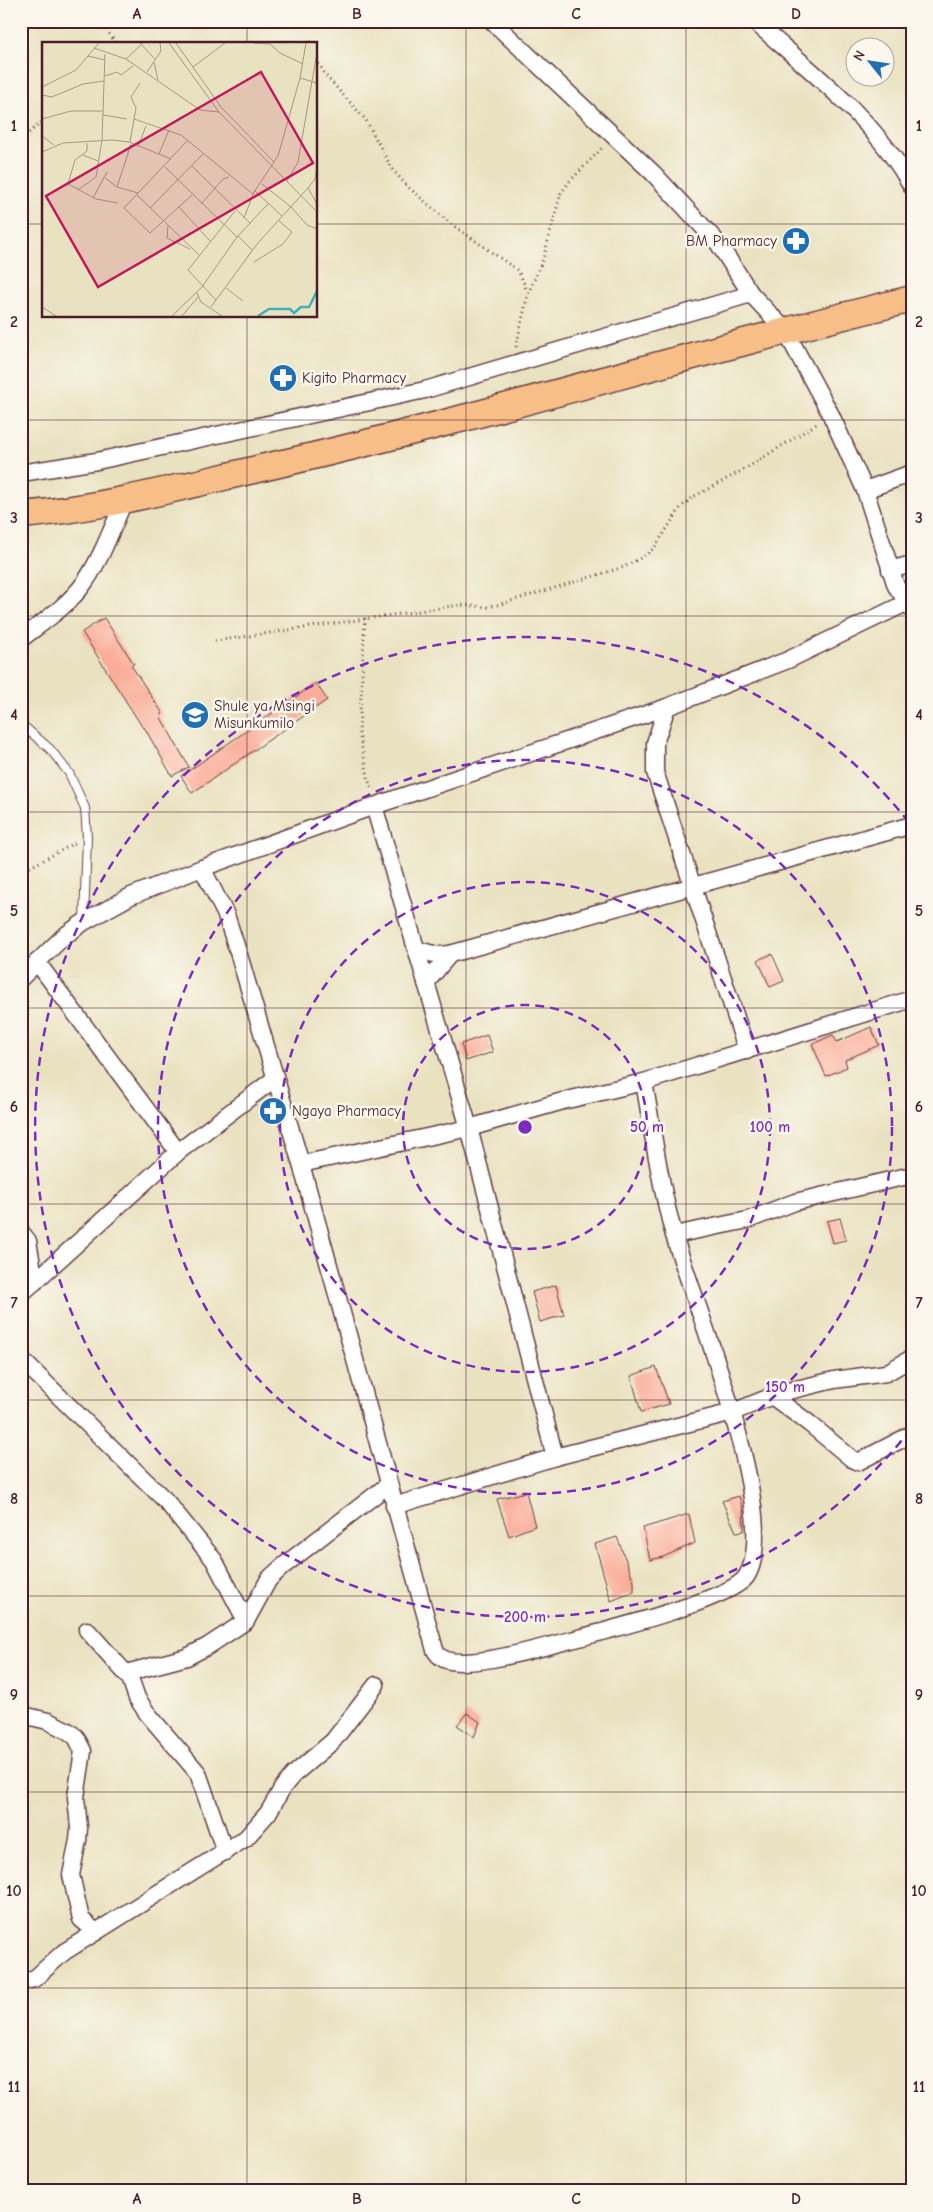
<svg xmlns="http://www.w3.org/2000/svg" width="933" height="2212" viewBox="0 0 933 2212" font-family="'Comic Neue',sans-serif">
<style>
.building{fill:#faac98}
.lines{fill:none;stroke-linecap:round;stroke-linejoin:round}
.service-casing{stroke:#623c42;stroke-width:10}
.minor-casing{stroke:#623c42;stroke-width:19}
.trunk-casing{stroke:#623c42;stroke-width:29}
.path{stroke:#623c42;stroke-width:3;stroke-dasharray:1 4;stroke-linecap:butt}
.service{stroke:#fff;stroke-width:8}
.minor{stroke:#fff;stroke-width:16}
.trunk{stroke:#f7be87;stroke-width:26}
.grid{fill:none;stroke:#4a1f2b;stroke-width:1;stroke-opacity:0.55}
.ring{fill:none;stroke:#7b2cbf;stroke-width:2.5;stroke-dasharray:9 6}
.labels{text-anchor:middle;stroke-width:5;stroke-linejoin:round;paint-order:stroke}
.poi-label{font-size:15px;fill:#4a1f2b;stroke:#fbf7ec;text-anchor:start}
.inset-river{fill:none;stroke:#40b0b8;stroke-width:2.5}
.inset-road{fill:none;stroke:#a99485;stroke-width:1}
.view{fill:#c2185b;fill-opacity:0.15;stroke:#c2185b;stroke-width:2.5}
.inset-edge{fill:none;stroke:#4a1f2b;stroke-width:2.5}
.centre{fill:#7b2cbf;stroke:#fbf7ec;stroke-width:2.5}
.ring-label{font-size:15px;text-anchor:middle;font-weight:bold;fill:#7b2cbf;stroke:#fbf7ec;stroke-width:5;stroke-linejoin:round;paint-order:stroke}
.neatline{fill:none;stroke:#4a1f2b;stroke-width:2}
.grid-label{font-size:16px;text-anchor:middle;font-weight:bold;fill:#4a1f2b}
</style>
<rect width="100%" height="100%" fill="#fbf7ec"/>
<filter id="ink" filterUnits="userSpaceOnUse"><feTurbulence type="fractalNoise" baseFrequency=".02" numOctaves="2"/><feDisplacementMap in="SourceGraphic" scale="10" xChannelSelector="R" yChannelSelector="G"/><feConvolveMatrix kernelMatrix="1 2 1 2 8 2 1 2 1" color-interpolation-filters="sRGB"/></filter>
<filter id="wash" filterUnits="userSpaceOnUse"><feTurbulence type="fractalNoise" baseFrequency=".0096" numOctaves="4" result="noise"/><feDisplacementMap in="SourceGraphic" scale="20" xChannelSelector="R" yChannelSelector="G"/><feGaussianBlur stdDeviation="1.12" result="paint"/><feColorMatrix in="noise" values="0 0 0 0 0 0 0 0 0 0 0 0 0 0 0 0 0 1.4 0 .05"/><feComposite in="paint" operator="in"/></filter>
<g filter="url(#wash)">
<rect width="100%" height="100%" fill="#e9e2c1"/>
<g id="blocks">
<g class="building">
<polygon points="104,618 134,664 131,665 163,714 160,716 189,767 172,776 144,727 143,728 82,632"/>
<polygon points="316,683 327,700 192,793 181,776"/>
<polygon points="772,954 784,981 770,987 758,960"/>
<polygon points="871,1027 879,1045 845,1060 847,1067 826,1076 812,1044 833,1035 837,1042"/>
<polygon points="487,1035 493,1052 466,1061 461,1044"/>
<polygon points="840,1218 846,1240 833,1243 827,1221"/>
<polygon points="556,1285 564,1315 540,1322 532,1292"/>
<polygon points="656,1367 669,1404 641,1412 631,1376"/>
<polygon points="526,1492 535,1526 509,1536 497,1499"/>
<polygon points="739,1496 743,1510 744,1531 736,1532 722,1501"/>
<polygon points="689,1514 695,1543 663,1557 650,1560 643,1528"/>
<polygon points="617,1537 634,1582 634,1592 611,1601 595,1544"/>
<polygon points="467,1713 480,1722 474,1737 457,1725"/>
</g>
</g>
</g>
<g filter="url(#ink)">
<use href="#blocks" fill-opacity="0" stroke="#623c42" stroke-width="1"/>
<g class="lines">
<defs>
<polyline id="service" points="21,724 50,749 69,773 85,808 87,837 84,921"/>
<g id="minor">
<polyline points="492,21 653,173 718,243 751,294 785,330 831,415 865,490 896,586 912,609"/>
<path d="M754,21C810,71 876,120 912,187"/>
<polyline points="21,473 97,461 425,390 751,294"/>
<polyline points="865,490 912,473"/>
<polyline points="890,570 912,564"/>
<path d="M21,639C43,622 69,605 85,582C102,557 113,526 125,499"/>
<polyline points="667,707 655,743 655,772 747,1051"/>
<polyline points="374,806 469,1128 555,1457"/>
<path d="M202,868L226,915L239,955L301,1164L435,1650C437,1654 440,1657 444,1659C465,1669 529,1651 552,1645C586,1636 729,1601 746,1577C784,1521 693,1301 674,1235C660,1185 653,1133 644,1082"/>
<polyline points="418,950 438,955 450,954 912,825"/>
<polyline points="37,962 178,1152"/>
<polyline points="21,978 63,937 84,922 131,896 202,868 374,806 667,707 788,660 908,602"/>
<polyline points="426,983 450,954"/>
<polyline points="301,1164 469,1128 563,1101 644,1082 912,999"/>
<polyline points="21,1232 28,1241 35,1282"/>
<polyline points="674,1235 748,1220 795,1202 912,1175"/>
<polyline points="21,1294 178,1152 274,1079"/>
<polyline points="21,1359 166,1501 214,1560 246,1621"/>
<polyline points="772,1396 810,1424 852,1459 858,1462 912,1434"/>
<polyline points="394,1506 555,1457 733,1412 780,1393 834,1380 886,1373 912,1358"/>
<polyline points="87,1630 130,1678 137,1698 147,1713 198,1773 225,1852"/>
<polyline points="126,1673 187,1657 208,1646 246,1621 269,1579 282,1567 388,1485"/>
<polyline points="21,1712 27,1716 48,1721 68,1731 76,1737 83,1751 76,1797 79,1828 78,1840 71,1875 81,1919 96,1932"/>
<polyline points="21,1982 34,1979 64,1952 246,1838 268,1813 283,1787 293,1775 333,1741 376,1685"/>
</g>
<path id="trunk" d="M21,515C105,508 188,485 270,466C485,417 697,351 912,299"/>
</defs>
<use href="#service" class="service-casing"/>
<use href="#minor" class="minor-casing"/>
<use href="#trunk" class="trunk-casing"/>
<g class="path">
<polyline points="101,21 116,44"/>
<polyline points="310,41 311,44"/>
<polyline points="316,59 326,76 366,120 392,169 406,185 451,224 516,269 521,276 528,294"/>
<polyline points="21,139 44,121"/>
<polyline points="516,347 528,294 543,259 561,193 570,181 603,147"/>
<polyline points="365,618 359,733 371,791"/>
<polyline points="215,641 460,605 488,607 501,604 624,567 646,555 655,547 681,507 695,496 745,469 818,423"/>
<polyline points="21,872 75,843"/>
</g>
<use href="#service" class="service"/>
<use href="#minor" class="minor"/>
<use href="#trunk" class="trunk"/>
</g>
</g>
<path class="grid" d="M247,21V44M466,21V2191M686,21V2191M21,224H44M316,224H912M247,316V2191M21,420H912M21,616H912M21,812H912M21,1008H912M21,1204H912M21,1400H912M21,1596H912M21,1792H912M21,1988H912"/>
<g class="ring">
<circle cx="525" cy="1127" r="122"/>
<circle cx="525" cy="1127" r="245"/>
<circle cx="525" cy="1127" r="367"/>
<path d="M911 1429A490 490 0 1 1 911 825"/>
</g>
<defs>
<symbol id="pharmacy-disc" viewBox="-11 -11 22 22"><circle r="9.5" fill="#1f6fb2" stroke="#fbf7ec"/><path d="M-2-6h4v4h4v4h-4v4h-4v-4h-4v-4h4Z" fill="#fff"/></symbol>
<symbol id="school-disc" viewBox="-11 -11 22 22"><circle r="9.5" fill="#1f6fb2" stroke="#fbf7ec"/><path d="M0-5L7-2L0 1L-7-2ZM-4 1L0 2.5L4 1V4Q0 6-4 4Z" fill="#fff"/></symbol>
</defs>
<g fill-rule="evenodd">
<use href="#pharmacy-disc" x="780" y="225" width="32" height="32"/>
<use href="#pharmacy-disc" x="267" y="362" width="32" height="32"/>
<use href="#school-disc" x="179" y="699" width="32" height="32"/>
<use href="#pharmacy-disc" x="257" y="1095" width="32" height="32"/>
</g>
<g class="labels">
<g class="poi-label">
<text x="777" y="246" text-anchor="end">BM Pharmacy</text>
<text x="302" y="383">Kigito Pharmacy</text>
<text x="214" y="711">Shule ya Msingi<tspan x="214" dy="17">Misunkumilo</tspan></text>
<text x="292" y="1116">Ngaya Pharmacy</text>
</g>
</g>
<g transform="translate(42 42)">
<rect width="275" height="275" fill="#e9e2c1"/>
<path class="inset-river" d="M216,274L227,267H248L252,271L259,265H267L275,249"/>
<path class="inset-road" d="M98,1L113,17M127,1L177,70L275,170M134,1L179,65L232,120M211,1L228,2M227,1L238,11L261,22M52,6L84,17L158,68L177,70M46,14L63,18M84,17L101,1M112,20L116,38M151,25L183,1M105,30L119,9L118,1M63,34L75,30L79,33L91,24M258,36L275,41M0,45L34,28L57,1M0,53L10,55L41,42L62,39M61,73L85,77M0,77L29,69H61M92,77L139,93L211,152M0,94L12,103M146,98L82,166L108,191L150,153M88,100L94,66L89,55L98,41M45,101V109L33,118L26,142L54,157L76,161M96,105L104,84M0,110L21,101L70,98L87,100L129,117M117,112L127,88M41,113L56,119M150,124L208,181M123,125L195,195M63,136L75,145L96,151M245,139L256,120L274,16M220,142L249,165L265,183L275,187M75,145L89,102M266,146L275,162M36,148L54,135L60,98L63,12M213,149L240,174M95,153L158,214M51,156L65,130M159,162L181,137L187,135M137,165L168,199M108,166L161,112M202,176L212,150L236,114L258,36L264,1M126,184L125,196L148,207M196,194L210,208M212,220L241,202L250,190L236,178M184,246L201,259M155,251L159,260L180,274M174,258L146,228L193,169M0,265L14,274M169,265L215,202L266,146L273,137L275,125M130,274L160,245L195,195L226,162M140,274L156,255"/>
<path class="view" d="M219,30L271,121L56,245L4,154Z"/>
<rect width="275" height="275" class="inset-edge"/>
</g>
<circle cx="525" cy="1127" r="8" class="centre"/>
<g class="ring-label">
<text x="647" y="1132">50 m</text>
<text x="770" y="1132">100 m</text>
<text x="785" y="1392">150 m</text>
<text x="525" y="1622">200 m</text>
</g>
<rect width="933" height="2212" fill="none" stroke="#fbf7ec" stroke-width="55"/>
<g transform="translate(870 62) rotate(300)"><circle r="24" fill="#fbf7ec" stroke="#b4a19f"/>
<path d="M0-4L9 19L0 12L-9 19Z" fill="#1f6fb2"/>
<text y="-8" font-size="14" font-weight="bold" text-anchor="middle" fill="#4a1f2b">N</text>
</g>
<rect x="28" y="28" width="878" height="2156" class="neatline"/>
<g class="grid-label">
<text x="137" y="19">A</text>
<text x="357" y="19">B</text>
<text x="576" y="19">C</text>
<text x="796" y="19">D</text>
<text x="14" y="131">1</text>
<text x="919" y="131">1</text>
<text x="14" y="327">2</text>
<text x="919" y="327">2</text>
<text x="14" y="523">3</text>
<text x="919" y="523">3</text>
<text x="14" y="720">4</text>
<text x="919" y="720">4</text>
<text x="14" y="916">5</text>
<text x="919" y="916">5</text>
<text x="14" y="1112">6</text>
<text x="919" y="1112">6</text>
<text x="14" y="1308">7</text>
<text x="919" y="1308">7</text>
<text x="14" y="1504">8</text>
<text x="919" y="1504">8</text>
<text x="14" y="1700">9</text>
<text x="919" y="1700">9</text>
<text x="14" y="1896">10</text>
<text x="919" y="1896">10</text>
<text x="14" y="2092">11</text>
<text x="919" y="2092">11</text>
<text x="137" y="2204">A</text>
<text x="357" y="2204">B</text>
<text x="576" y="2204">C</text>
<text x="796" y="2204">D</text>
</g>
</svg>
